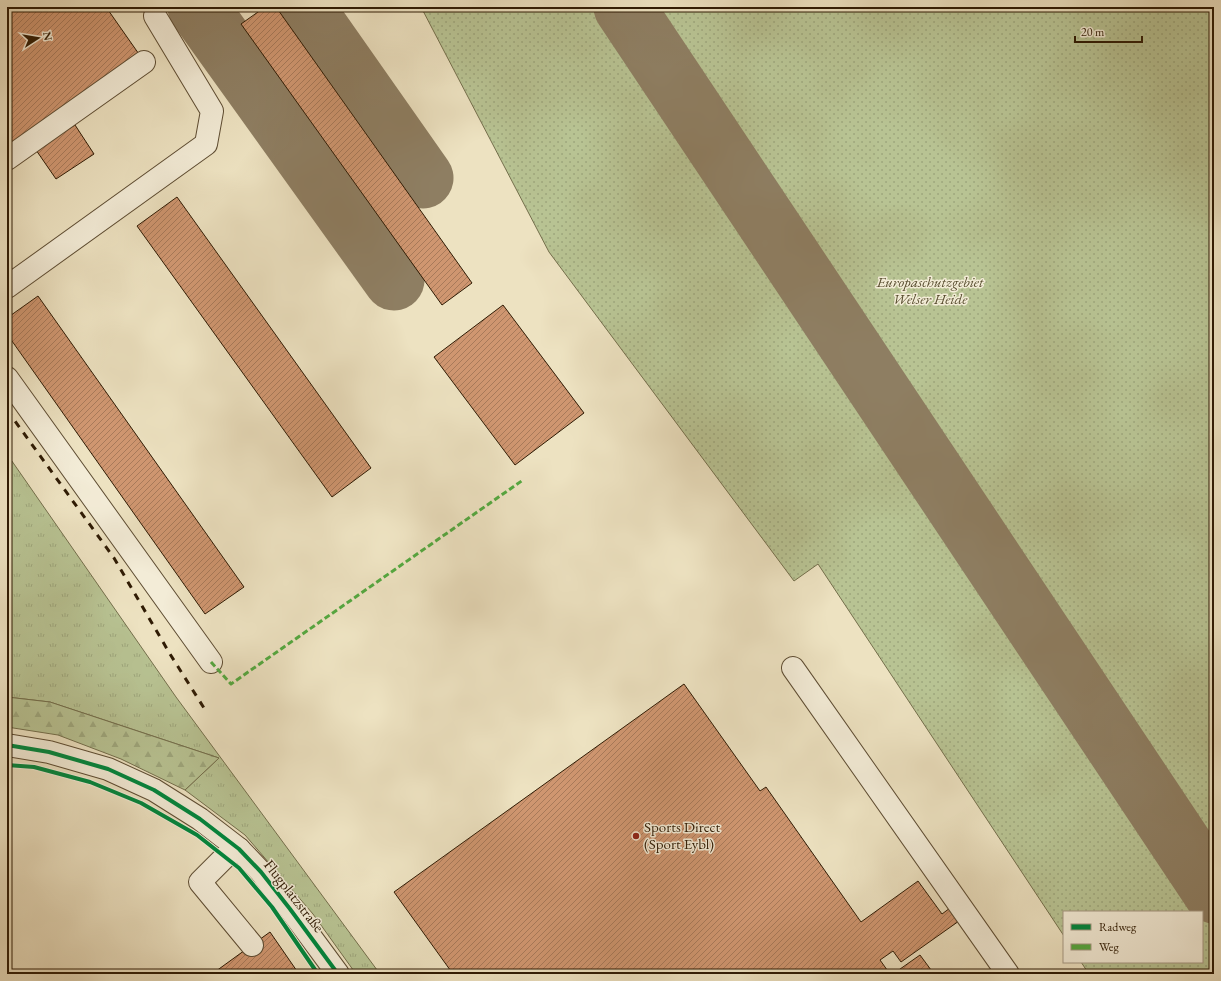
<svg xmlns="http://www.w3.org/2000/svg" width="1221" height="981" viewBox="0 0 1221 981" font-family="'EB Garamond',serif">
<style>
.grass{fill:url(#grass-tufts);stroke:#746f4c}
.forest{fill:url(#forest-firs);stroke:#746f4c}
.park{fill:url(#park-dots);stroke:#746f4c}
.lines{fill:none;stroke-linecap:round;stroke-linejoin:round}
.taxiway{stroke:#8e7e62;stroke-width:61}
.building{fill:url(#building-hatch);stroke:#2f1b04}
.minor-casing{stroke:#5e4d33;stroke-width:24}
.minor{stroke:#f3ecd7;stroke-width:22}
.rail{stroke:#2f1b04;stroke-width:3;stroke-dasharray:7 7;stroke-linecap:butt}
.quiet{stroke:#54a940;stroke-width:3;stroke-dasharray:6 3;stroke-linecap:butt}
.cycleway-casing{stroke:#f3ecd7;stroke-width:6}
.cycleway{stroke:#00873e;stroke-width:4}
.poi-dot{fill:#8f2418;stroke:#f3ecd7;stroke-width:1.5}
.labels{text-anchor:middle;stroke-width:3;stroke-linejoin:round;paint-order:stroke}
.park-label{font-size:15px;font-style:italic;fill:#584d2f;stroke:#f3ecd7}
.poi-label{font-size:15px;fill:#2f1b04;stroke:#f3ecd7;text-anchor:start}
.street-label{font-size:15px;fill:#2f1b04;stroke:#f3ecd7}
</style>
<defs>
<pattern id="grass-tufts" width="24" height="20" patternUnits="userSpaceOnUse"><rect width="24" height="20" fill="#b8c393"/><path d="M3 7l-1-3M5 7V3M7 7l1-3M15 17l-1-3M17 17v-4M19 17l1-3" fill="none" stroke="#9ea77d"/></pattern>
<pattern id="forest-firs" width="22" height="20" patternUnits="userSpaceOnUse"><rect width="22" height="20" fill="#b8c393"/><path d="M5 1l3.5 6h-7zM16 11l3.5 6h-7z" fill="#9ea77d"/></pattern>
<pattern id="park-dots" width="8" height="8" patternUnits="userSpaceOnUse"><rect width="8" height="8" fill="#b8c393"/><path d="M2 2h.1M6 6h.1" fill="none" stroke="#9ea77d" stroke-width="1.8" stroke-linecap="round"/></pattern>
<pattern id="building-hatch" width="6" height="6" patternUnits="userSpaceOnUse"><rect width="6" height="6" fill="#cf9670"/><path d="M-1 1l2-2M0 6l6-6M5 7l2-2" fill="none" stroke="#a87a5a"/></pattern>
</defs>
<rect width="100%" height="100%" fill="#ede2c1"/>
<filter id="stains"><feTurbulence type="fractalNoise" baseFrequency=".005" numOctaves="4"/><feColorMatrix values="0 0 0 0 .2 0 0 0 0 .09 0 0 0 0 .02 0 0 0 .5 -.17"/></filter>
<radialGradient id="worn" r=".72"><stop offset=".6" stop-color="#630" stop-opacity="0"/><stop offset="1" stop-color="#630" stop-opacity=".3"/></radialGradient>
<polygon class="grass" points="7,454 176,697 380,974 356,974 313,914 245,835 185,790 219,758 50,702 7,697"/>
<polygon class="forest" points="7,697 50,702 219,758 185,790 121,759 58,735 7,727"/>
<polygon class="park" points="421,7 1214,7 1214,974 1089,974 1081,962 1202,962 1202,912 1064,912 1064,936 818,564 794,581 549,252"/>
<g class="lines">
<g class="taxiway">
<polyline points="198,7 394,280"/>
<polyline points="303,7 423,178"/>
<polyline points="624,7 1214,893"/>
</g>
</g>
<g class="building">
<polygon points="7,7 106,7 141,57 7,154"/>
<polygon points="265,7 276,7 472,283 442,305 241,24"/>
<polygon points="75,125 94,154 56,179 36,150"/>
<polygon points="177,197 371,468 332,497 137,226"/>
<polygon points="38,296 244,587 205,614 7,334 7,318"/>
<polygon points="503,305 584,413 515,465 434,357"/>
<polygon points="684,684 760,791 766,787 861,922 918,881 942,914 950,908 959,921 901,962 893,951 880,960 890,974 453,974 394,892"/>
<polygon points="270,932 299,974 212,974 252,945"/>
<polygon points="920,955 934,974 893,974"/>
</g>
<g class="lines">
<defs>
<g id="minor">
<polyline points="7,159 144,62"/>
<polyline points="7,287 206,144 212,111 155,16"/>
<polyline points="7,378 211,662"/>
<polyline points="793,668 1008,974"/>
<polyline points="7,745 49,752 108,769 154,790 200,819 239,849 261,872 290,909 338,974"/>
<polyline points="239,849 225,857 200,882 252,945"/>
</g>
</defs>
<use href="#minor" class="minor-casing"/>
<use href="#minor" class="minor"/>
<polyline class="rail" points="7,410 114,558 170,654 204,708"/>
<polyline class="quiet" points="211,662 231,684 523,480"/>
<defs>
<g id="cycleway">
<polyline points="7,745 49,752 108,769 154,790 200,819 239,849 261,872 290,909 338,974"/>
<polyline points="7,765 34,767 90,782 141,803 197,835 239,868 272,907 318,974"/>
</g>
</defs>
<use href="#cycleway" class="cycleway-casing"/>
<use href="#cycleway" class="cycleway"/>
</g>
<circle class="poi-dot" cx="636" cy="836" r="4"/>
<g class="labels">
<g class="park-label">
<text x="930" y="287">Europaschutzgebiet<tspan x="930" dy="17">Welser Heide</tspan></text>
</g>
<g class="poi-label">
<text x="644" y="832">Sports Direct<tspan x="644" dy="17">(Sport Eybl)</tspan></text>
</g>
<g class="street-label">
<text transform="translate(294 896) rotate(52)" y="5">Flugplatzstraße</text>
</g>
</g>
<rect width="1221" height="981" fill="none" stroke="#ede2c1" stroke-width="24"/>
<rect x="8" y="8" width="1205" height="965" fill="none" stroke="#2f1b04" stroke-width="2"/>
<rect x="12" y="12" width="1197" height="957" fill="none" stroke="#2f1b04"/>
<rect x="1063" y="911" width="140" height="52" fill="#f3ecd7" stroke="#a59883"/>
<rect x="1071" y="924" width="20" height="6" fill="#00873e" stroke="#a59883"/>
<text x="1099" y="931" font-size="12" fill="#2f1b04">Radweg</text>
<rect x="1071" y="944" width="20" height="6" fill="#54a940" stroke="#a59883"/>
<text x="1099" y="951" font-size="12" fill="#2f1b04">Weg</text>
<g transform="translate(38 38) rotate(78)" stroke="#f3ecd7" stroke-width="3" paint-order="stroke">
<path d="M0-3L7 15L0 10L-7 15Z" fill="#2f1b04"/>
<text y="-6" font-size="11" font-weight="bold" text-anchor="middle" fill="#2f1b04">N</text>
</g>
<path d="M1075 36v6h67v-6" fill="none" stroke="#2f1b04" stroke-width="2"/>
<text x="1081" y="36" font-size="12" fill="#2f1b04" stroke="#f3ecd7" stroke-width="3" paint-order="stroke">20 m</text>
<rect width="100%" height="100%" filter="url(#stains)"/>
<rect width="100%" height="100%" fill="url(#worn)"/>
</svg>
